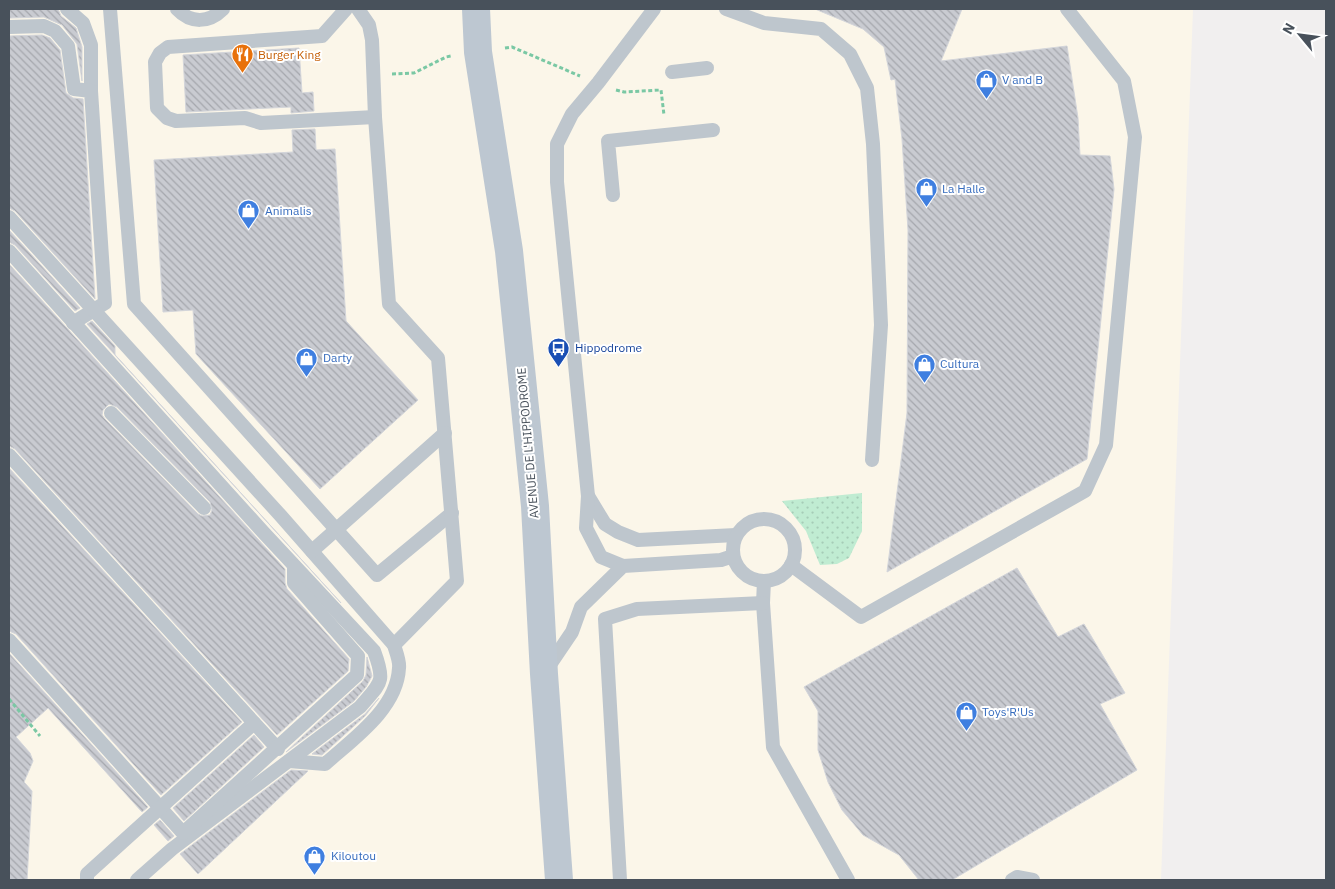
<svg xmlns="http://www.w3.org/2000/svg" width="1335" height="889" viewBox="0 0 1335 889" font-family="'IBM Plex Sans',sans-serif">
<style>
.commercial{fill:#fbf6e9}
.grass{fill:url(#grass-dots)}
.building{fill:url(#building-back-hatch);stroke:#d3d5da;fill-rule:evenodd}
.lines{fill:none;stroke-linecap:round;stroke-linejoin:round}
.path{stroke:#7ac8a4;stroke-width:3;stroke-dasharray:4 2.5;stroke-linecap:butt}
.service{stroke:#bec6cd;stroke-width:14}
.secondary{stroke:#bdc7d1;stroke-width:28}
.labels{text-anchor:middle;stroke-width:4;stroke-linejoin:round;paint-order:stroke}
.food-label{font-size:12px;fill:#c56008;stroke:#fff;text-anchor:start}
.shop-label{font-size:12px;fill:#366cbe;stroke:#fff;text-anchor:start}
.transit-label{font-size:12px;fill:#164399;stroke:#fff;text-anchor:start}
.street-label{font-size:12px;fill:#48515b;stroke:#fff}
</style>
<defs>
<pattern id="grass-dots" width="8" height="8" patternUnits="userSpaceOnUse" patternTransform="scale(1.25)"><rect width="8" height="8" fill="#c0ecd2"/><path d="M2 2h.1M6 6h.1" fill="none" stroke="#a6ccb7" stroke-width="1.8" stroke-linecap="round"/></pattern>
<pattern id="building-back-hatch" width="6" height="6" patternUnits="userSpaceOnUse" patternTransform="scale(1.25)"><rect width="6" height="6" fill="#c9cbd1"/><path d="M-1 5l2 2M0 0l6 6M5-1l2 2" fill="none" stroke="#a5a7ad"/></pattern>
</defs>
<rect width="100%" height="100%" fill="#f1efef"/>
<polygon class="commercial" points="9,9 1193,9 1161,880 9,880"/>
<polygon class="grass" points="862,493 862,531 849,558 837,564 820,565 806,531 782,501"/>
<g class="building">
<polygon points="9,9 58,9 61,16 76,28 82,47 82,81 77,44 62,25 44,17 9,18"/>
<polygon points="815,9 962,9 941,61 1067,46 1078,118 1080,155 1110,156 1114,189 1087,459 887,572 907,413 908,230 902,139 895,79 891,80 884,47 863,29"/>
<polygon points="42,35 50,38 60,50 66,93 73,98 83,99 95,299 15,211 9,208 9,36"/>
<polygon points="299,48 302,93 313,92 314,111 291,113 291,107 186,112 183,55"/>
<polygon points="315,129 316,150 335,149 346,321 418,400 320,489 196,354 193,310 163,312 154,160 293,152 292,130"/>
<polygon points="9,230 80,308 75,311 15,245 9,242"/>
<path d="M9,264L285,569V583L287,589L349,659L348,671L277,735L15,449L9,446ZM109,404L117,407L210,502L212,510L210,515L202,516L198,514L105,419L102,415L103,410Z"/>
<polygon points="92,321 115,346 115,355 341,603 87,324"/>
<polygon points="9,468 242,722 161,795 16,634 9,631"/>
<polygon points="1017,568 1058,637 1084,624 1125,693 1100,704 1137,770 952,880 919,880 899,855 863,835 842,810 828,782 818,750 818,711 804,687"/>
<polygon points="9,653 148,807 142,812 48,708 16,737 30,753 33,761 24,782 32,791 27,880 9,880"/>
<polygon points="367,657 372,676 366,687 354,701 286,752 363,681 366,675"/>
<polygon points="379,698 365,716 322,755 312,754 365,714"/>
<polygon points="254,735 264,747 184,821 173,808"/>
<polygon points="291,770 308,771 198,874 180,854"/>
<polygon points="160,820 174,836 168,841 154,825"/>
</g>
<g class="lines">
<g class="path">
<polyline points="505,48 512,47 580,76"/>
<polyline points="392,74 414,73 446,57 451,56"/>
<polyline points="616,90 624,92 661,90 664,115"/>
<polyline points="9,699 40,736"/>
</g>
<g class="service">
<polyline points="67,9 83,23 91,45 91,91"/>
<polyline points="110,9 134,304 377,575 452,513"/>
<path d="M177,9C191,24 209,23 223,9"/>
<polyline points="346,9 322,36 168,47 160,53 155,62 157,108 167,118 176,121 245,118 261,123 375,117"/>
<polyline points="358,9 369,25 372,40 375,117 389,304 438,358 457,581 394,645"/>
<polyline points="726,9 764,23 821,29 850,54 867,88 873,144 881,325 872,460"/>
<polyline points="9,27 44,26 55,31 68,46 74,89 91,91 105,303 73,323"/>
<polyline points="672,72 707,68"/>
<polyline points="613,195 608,141 713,130"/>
<path d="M9,217L281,516L394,645C396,652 400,661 399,668C397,709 353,739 325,764L289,761"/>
<path d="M9,251L263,532L374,651C386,683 381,682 360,707L172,849L137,880"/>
<polyline points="111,413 204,508"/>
<polyline points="9,455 278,749"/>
<polyline points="588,496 605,524 618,532 638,540 736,535"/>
<circle cx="764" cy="550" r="31"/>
<polyline points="312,551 445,433"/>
<polyline points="791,565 861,617 1085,491 1106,445 1135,137 1124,81 1067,9"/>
<polyline points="623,566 601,557 586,528 588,496 557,182 557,144 572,114 598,83 654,9"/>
<polyline points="764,581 763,603 773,747 848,880"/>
<polyline points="9,640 183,833 357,675 358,656 294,583 294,566"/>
<polyline points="547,669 572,632 581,607 623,566 721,560 733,556"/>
<polyline points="87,880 87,874 254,723"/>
<polyline points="620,880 605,619 637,609 763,603"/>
<polyline points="1012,880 1017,877 1033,880"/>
</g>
<polyline class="secondary" points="476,9 478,52 509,251 535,506 544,674 559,880"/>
</g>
<defs>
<symbol id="restaurant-pin" viewBox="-11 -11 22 30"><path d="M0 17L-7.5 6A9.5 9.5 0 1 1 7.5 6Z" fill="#e8710a" stroke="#fff"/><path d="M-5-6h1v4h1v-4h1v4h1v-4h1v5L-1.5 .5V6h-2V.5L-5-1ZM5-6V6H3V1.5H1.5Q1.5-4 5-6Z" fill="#fff"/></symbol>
<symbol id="shop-pin" viewBox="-11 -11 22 30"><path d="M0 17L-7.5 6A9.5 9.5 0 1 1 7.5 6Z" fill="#3f7fe0" stroke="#fff"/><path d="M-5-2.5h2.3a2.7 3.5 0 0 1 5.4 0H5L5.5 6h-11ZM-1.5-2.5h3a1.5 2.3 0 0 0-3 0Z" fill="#fff"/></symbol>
<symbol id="bus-pin" viewBox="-11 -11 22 30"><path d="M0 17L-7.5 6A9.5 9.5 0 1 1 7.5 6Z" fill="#1a4fb4" stroke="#fff"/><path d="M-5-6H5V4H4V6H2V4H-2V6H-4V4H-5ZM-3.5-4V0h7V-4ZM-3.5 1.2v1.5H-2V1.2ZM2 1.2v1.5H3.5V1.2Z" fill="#fff"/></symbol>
</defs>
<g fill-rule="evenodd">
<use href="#restaurant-pin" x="230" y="42" width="25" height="34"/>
<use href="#shop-pin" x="974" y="68" width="25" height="34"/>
<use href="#shop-pin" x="914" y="176" width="25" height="34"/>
<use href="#shop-pin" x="236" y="198" width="25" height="34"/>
<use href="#bus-pin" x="546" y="336" width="25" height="34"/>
<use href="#shop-pin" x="294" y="346" width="25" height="34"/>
<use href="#shop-pin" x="912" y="352" width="25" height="34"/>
<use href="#shop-pin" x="954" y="700" width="25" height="34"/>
<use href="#shop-pin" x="302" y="844" width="25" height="34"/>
</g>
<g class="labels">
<g class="food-label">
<text x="258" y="59">Burger King</text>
</g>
<g class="shop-label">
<text x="1002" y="84">V and B</text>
<text x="942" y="193">La Halle</text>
<text x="265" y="215">Animalis</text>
<text x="323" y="362">Darty</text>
<text x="940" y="368">Cultura</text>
<text x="982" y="716">Toys'R'Us</text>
<text x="331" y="860">Kiloutou</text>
</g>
<g class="transit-label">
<text x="575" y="352">Hippodrome</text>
</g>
<g class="street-label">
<text transform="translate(528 443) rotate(-95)" y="4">AVENUE DE L'HIPPODROME</text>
</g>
</g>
<rect width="1335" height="889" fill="none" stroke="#48515b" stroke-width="20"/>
<g transform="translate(1300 35) rotate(299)" stroke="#ffffff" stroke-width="4" paint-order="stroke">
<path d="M0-4L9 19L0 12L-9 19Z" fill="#48515b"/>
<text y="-8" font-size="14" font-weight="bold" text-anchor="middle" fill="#48515b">N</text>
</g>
</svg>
